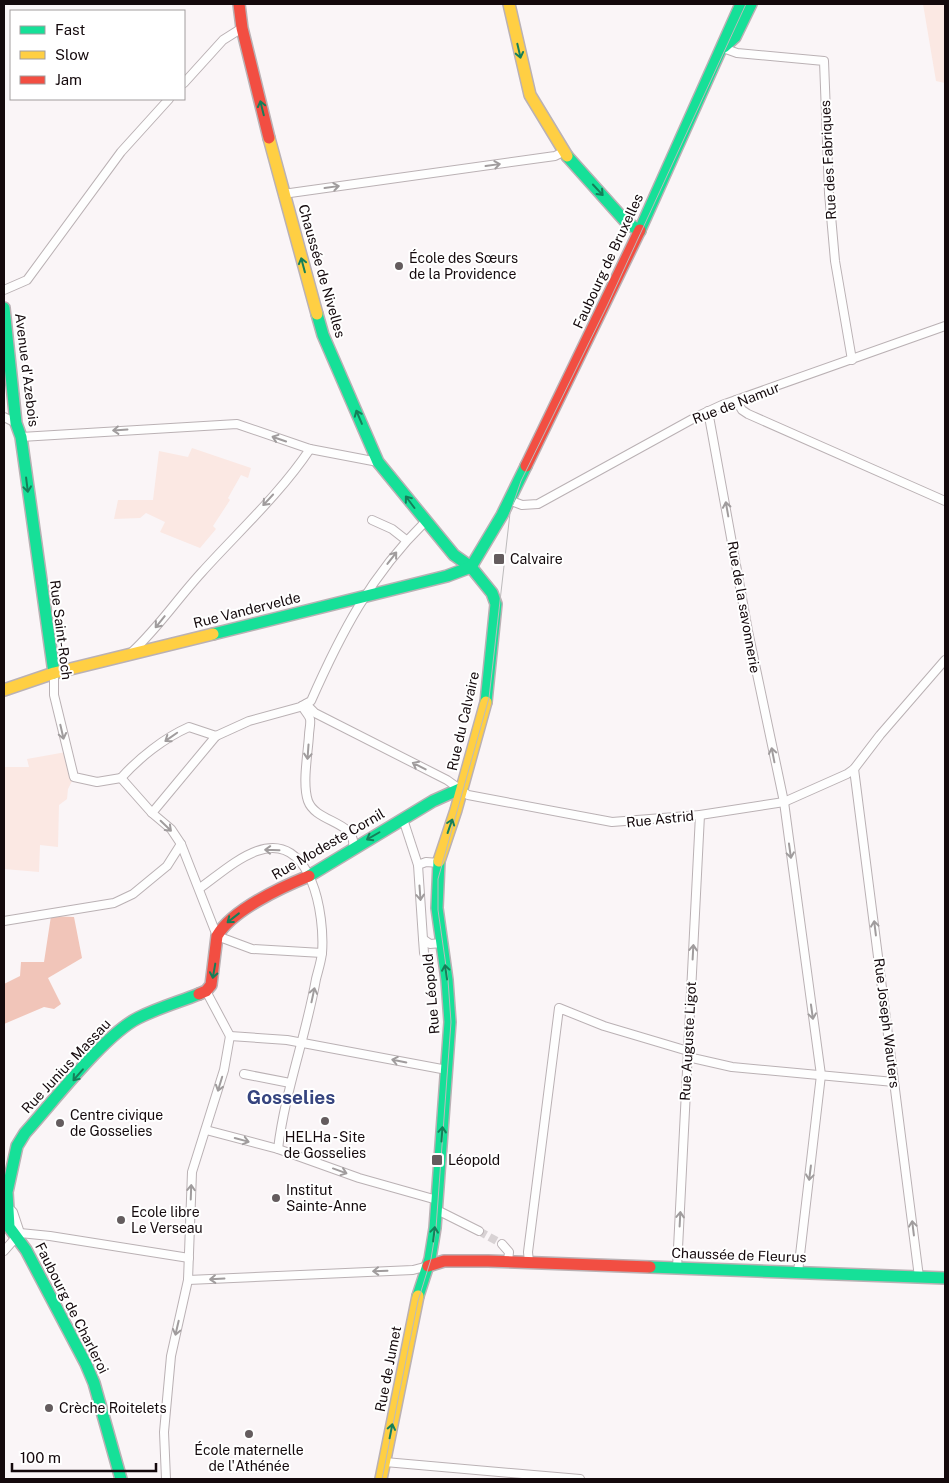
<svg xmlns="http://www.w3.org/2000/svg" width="949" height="1483" viewBox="0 0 949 1483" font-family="'Public Sans',sans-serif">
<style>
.green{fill:#fbe8e3}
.forest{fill:#f1c5b9}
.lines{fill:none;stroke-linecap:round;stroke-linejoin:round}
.street-tunnel{stroke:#d8d2d4;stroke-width:8;stroke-dasharray:8 4;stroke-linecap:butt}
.street-casing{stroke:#bab1b4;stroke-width:10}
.fast-casing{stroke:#bab1b4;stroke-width:14}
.slow-casing{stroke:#bab1b4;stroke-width:14}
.jam-casing{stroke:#bab1b4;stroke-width:14}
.street{stroke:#fefefe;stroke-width:8}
.fast{stroke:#16e098;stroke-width:11}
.slow{stroke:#ffcf43;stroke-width:11}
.jam{stroke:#f24e42;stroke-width:11}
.tram{stroke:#bcbabb;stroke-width:1}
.oneway{stroke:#157f59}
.oneway2{stroke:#a09c9d}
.poi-dot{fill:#645c5e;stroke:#fff;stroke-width:2}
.labels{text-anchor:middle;stroke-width:4;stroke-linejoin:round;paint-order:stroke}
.street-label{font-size:14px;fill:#14090c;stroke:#fff}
.poi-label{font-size:14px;fill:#14090c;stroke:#fff;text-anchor:start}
.district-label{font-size:19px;font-weight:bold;fill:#36447f;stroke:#fff}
</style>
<rect width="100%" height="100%" fill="#faf5f7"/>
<g class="green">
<polygon points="923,4 945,4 945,83 936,81"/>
<polygon points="192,448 251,468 248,478 241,475 228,498 230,500 213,526 216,529 200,548 160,532 165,522 146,513 140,518 114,519 118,500 153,500 159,451 188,457"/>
<polygon points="66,752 74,777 68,789 67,799 59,805 58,847 40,845 39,872 4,869 4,767 29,767 27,759"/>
</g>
<polygon class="forest" points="51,916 74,917 82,958 48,978 61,1004 54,1009 44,1007 4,1024 4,984 20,976 21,962 44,962"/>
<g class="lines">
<polyline class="street-tunnel" points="479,1231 502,1244"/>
<defs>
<g id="street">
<polyline points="723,48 737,53 824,61 829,193 835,261 852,360"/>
<polyline points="184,83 223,40 242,28"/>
<polyline points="283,194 555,156 563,152"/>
<polyline points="4,290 27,280 121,152 169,99"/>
<polyline points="736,400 742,410 748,414 945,501"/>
<polyline points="708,411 748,631 784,802 821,1075 798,1272"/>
<polyline points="4,417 16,423"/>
<polyline points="21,437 237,424 310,449 378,462"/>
<polyline points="509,500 522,505 538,504 698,416 722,405 945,326"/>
<polyline points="372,520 392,529 406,540"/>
<path d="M132,652C158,628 178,598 202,572C238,532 280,494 310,449"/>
<polyline points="54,673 54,695 74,777 97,782 121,778"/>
<polyline points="306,704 315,713 447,780 468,795 612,822 700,815 784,802 847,774 854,769 880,735 945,660"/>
<path d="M302,706C304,710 309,715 310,719C311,724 309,730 309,735C308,753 302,784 308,801C316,823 357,821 353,847"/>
<path d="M216,736L249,721L300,707L311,701C341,633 371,575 425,522"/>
<polyline points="854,769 919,1277"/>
<polyline points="121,778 152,813 171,829 181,844 217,936 252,949 322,953"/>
<path d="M121,778C139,758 164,738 189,727L216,736"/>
<polyline points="152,813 216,736"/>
<polyline points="403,819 418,865"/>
<polyline points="439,863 426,862 418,865 423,939 430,944 442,943"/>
<path d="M200,888C217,876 237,858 257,851C312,831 325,916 322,953C321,962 318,971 316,979C306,1036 285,1091 278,1149"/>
<polyline points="4,921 114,903 133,894 167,866 181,844"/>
<polyline points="423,939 424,953"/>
<polyline points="206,991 230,1036"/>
<polyline points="230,1036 287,1040 447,1070"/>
<polyline points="688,1057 732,1067 894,1082"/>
<polyline points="244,1074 290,1083"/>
<polyline points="206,1130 278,1149 359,1178 437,1200"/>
<polyline points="10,1209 13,1212 20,1233"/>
<polyline points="437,1210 479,1231"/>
<polyline points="20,1233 50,1236 189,1258"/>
<polyline points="502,1244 509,1252 508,1261"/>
<polyline points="4,1251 19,1234"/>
<polyline points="529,1262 528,1252 559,1008 604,1026 688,1051"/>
<polyline points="677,1268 700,815"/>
<polyline points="188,1280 413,1270 428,1266"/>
<polyline points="385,1462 580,1479"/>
<polyline points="166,1479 164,1432 171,1356 188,1280 192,1172 224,1070 230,1036"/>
</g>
<g id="fast">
<polyline points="724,47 735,37 751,4"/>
<polyline points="567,156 626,222 640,231"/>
<polyline points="640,230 741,4"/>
<polyline points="4,308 16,423 21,437 54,673"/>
<polyline points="317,314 323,335 378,462 454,555 471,567 492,593 496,604 486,702"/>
<polyline points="213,634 447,576 471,567 502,515 526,466"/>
<polyline points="309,876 433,801 462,788"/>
<polyline points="650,1267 945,1278"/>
<polyline points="418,1296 430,1259 435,1228 450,1022 447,980 437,908 439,861"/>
<path d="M121,1479L94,1383L86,1364L26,1250L9,1227L7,1192L17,1146L25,1133C53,1102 104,1035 138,1018C158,1008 179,1002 199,994"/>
</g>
<g id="slow">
<polyline points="509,4 530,95 567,156"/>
<polyline points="269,138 317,314"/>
<polyline points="4,690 54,673 213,634"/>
<polyline points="439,861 456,810 486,702"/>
<polyline points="381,1479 418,1296"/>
</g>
<g id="jam">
<polyline points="239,4 242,28 269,138"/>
<polyline points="526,466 640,230"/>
<path d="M199,994L206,991L211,985L217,936C232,910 282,887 309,876"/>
<polyline points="428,1266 444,1261 488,1261 650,1267"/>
</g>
</defs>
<use href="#street" class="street-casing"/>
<use href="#fast" class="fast-casing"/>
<use href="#slow" class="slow-casing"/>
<use href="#jam" class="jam-casing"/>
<use href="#street" class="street"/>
<use href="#fast" class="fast"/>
<use href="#slow" class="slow"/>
<use href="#jam" class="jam"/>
<polyline class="tram" points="382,1479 418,1301 431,1259 436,1228 451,1022 448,980 438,910 438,879 489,698 510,513 521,481 608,304 746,4"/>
</g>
<defs><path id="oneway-shaft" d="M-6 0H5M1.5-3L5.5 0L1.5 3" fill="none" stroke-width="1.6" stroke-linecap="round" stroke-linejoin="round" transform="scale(1.25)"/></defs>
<g class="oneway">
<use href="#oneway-shaft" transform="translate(519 51) rotate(77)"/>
<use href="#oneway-shaft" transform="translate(262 108) rotate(-104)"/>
<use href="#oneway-shaft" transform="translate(598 190) rotate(47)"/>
<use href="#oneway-shaft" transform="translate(303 265) rotate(-105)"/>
<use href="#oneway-shaft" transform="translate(359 417) rotate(-113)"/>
<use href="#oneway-shaft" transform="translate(27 485) rotate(83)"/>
<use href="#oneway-shaft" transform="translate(410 502) rotate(-127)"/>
<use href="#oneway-shaft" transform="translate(450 826) rotate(-71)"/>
<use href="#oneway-shaft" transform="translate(373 836) rotate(150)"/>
<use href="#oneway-shaft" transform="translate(233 918) rotate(142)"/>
<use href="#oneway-shaft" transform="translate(214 971) rotate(100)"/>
<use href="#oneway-shaft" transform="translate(446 972) rotate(-98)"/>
<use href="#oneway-shaft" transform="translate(78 1075) rotate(131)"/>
<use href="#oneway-shaft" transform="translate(442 1134) rotate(-86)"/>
<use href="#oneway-shaft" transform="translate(434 1234) rotate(-83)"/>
<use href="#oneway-shaft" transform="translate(391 1431) rotate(-79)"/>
</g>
<g class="oneway2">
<use href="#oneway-shaft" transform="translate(493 165) rotate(-8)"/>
<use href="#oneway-shaft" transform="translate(332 187) rotate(-8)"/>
<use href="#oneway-shaft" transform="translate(120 430) rotate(176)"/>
<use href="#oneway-shaft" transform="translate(279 439) rotate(-161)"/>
<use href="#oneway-shaft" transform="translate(268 500) rotate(133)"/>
<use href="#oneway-shaft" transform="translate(727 509) rotate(-100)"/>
<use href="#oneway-shaft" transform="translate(392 558) rotate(-52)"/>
<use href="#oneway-shaft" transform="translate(160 622) rotate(129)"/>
<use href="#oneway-shaft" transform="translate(62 732) rotate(77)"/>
<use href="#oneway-shaft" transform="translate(171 737) rotate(145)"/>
<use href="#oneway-shaft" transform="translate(308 752) rotate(94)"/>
<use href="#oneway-shaft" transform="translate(773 755) rotate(-101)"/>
<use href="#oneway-shaft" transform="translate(419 766) rotate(-153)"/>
<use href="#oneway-shaft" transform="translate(166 826) rotate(44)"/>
<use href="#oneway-shaft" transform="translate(272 850) rotate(-178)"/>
<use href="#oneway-shaft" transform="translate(790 851) rotate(82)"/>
<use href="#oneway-shaft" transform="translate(420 893) rotate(86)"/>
<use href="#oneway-shaft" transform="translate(875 928) rotate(-97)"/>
<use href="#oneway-shaft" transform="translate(693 952) rotate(-87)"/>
<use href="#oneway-shaft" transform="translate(313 995) rotate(-78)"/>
<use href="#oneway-shaft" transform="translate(812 1012) rotate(82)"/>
<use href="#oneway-shaft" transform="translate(399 1061) rotate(-169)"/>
<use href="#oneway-shaft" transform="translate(220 1084) rotate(107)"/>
<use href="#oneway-shaft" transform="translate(242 1140) rotate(15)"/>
<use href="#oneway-shaft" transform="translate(340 1171) rotate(20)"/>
<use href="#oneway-shaft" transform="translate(810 1173) rotate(97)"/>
<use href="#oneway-shaft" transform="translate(191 1192) rotate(-88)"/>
<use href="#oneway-shaft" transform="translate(680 1219) rotate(-87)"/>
<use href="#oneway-shaft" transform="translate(913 1228) rotate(-97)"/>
<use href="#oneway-shaft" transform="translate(380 1271) rotate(178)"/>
<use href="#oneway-shaft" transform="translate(217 1279) rotate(177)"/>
<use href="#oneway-shaft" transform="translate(177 1328) rotate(103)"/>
</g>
<g class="poi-dot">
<circle cx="399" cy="266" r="5"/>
<rect x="493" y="553" width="12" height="12" rx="2.5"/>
<circle cx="325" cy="1121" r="5"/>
<circle cx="60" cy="1123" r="5"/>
<rect x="431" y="1154" width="12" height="12" rx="2.5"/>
<circle cx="276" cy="1198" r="5"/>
<circle cx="121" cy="1220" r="5"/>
<circle cx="49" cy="1408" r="5"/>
<circle cx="249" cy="1434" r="5"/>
</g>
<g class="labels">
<g class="street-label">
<text transform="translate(828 160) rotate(-93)" y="5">Rue des Fabriques</text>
<text transform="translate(608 261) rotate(-65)" y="5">Faubourg de Bruxelles</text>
<text transform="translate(322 271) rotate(74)" y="5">Chaussée de Nivelles</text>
<text transform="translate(27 370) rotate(83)" y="5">Avenue d'Azebois</text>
<text transform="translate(736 403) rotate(-21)" y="5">Rue de Namur</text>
<text transform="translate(744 607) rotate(80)" y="5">Rue de la savonnerie</text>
<text transform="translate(247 610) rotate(-14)" y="5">Rue Vandervelde</text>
<text transform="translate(61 630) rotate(83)" y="5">Rue Saint-Roch</text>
<text transform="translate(463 721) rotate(-77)" y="5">Rue du Calvaire</text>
<text transform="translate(660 819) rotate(-6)" y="5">Rue Astrid</text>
<text transform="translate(328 844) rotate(-30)" y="5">Rue Modeste Cornil</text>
<text transform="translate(431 994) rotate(-95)" y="5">Rue Léopold</text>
<text transform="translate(887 1023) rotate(83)" y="5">Rue Joseph Wauters</text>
<text transform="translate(688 1041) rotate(-87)" y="5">Rue Auguste Ligot</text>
<text transform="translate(66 1066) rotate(-47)" y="5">Rue Junius Massau</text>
<text transform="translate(739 1255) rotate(2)" y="5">Chaussée de Fleurus</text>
<text transform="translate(72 1308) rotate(63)" y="5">Faubourg de Charleroi</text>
<text transform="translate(388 1369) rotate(-79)" y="5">Rue de Jumet</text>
</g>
<g class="poi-label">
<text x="409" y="263">École des Sœurs<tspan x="409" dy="16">de la Providence</tspan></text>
<text x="510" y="564">Calvaire</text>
<text x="70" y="1120">Centre civique<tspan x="70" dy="16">de Gosselies</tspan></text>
<text x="325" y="1142" text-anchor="middle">HELHa - Site<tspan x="325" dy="16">de Gosselies</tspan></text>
<text x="448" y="1165">Léopold</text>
<text x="286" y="1195">Institut<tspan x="286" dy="16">Sainte-Anne</tspan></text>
<text x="131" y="1217">Ecole libre<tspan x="131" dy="16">Le Verseau</tspan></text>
<text x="59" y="1413">Crèche Roitelets</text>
<text x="249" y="1455" text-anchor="middle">École maternelle<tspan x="249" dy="16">de l'Athénée</tspan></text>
</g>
<g class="district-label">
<text x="291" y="1104">Gosselies</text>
</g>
</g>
<rect width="949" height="1483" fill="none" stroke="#14090c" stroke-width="10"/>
<rect x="10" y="10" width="175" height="90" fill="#ffffff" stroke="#a19d9e"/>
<rect x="20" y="26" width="25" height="8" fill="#16e098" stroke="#a19d9e"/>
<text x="55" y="35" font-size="15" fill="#14090c">Fast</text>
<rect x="20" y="51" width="25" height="8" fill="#ffcf43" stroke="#a19d9e"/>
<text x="55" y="60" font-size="15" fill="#14090c">Slow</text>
<rect x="20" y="76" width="25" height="8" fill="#f24e42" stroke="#a19d9e"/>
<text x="55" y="85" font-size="15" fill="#14090c">Jam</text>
<path d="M12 1463v8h144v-8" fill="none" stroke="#14090c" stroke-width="2.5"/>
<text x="20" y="1463" font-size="15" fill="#14090c" stroke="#ffffff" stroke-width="4" paint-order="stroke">100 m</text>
</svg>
